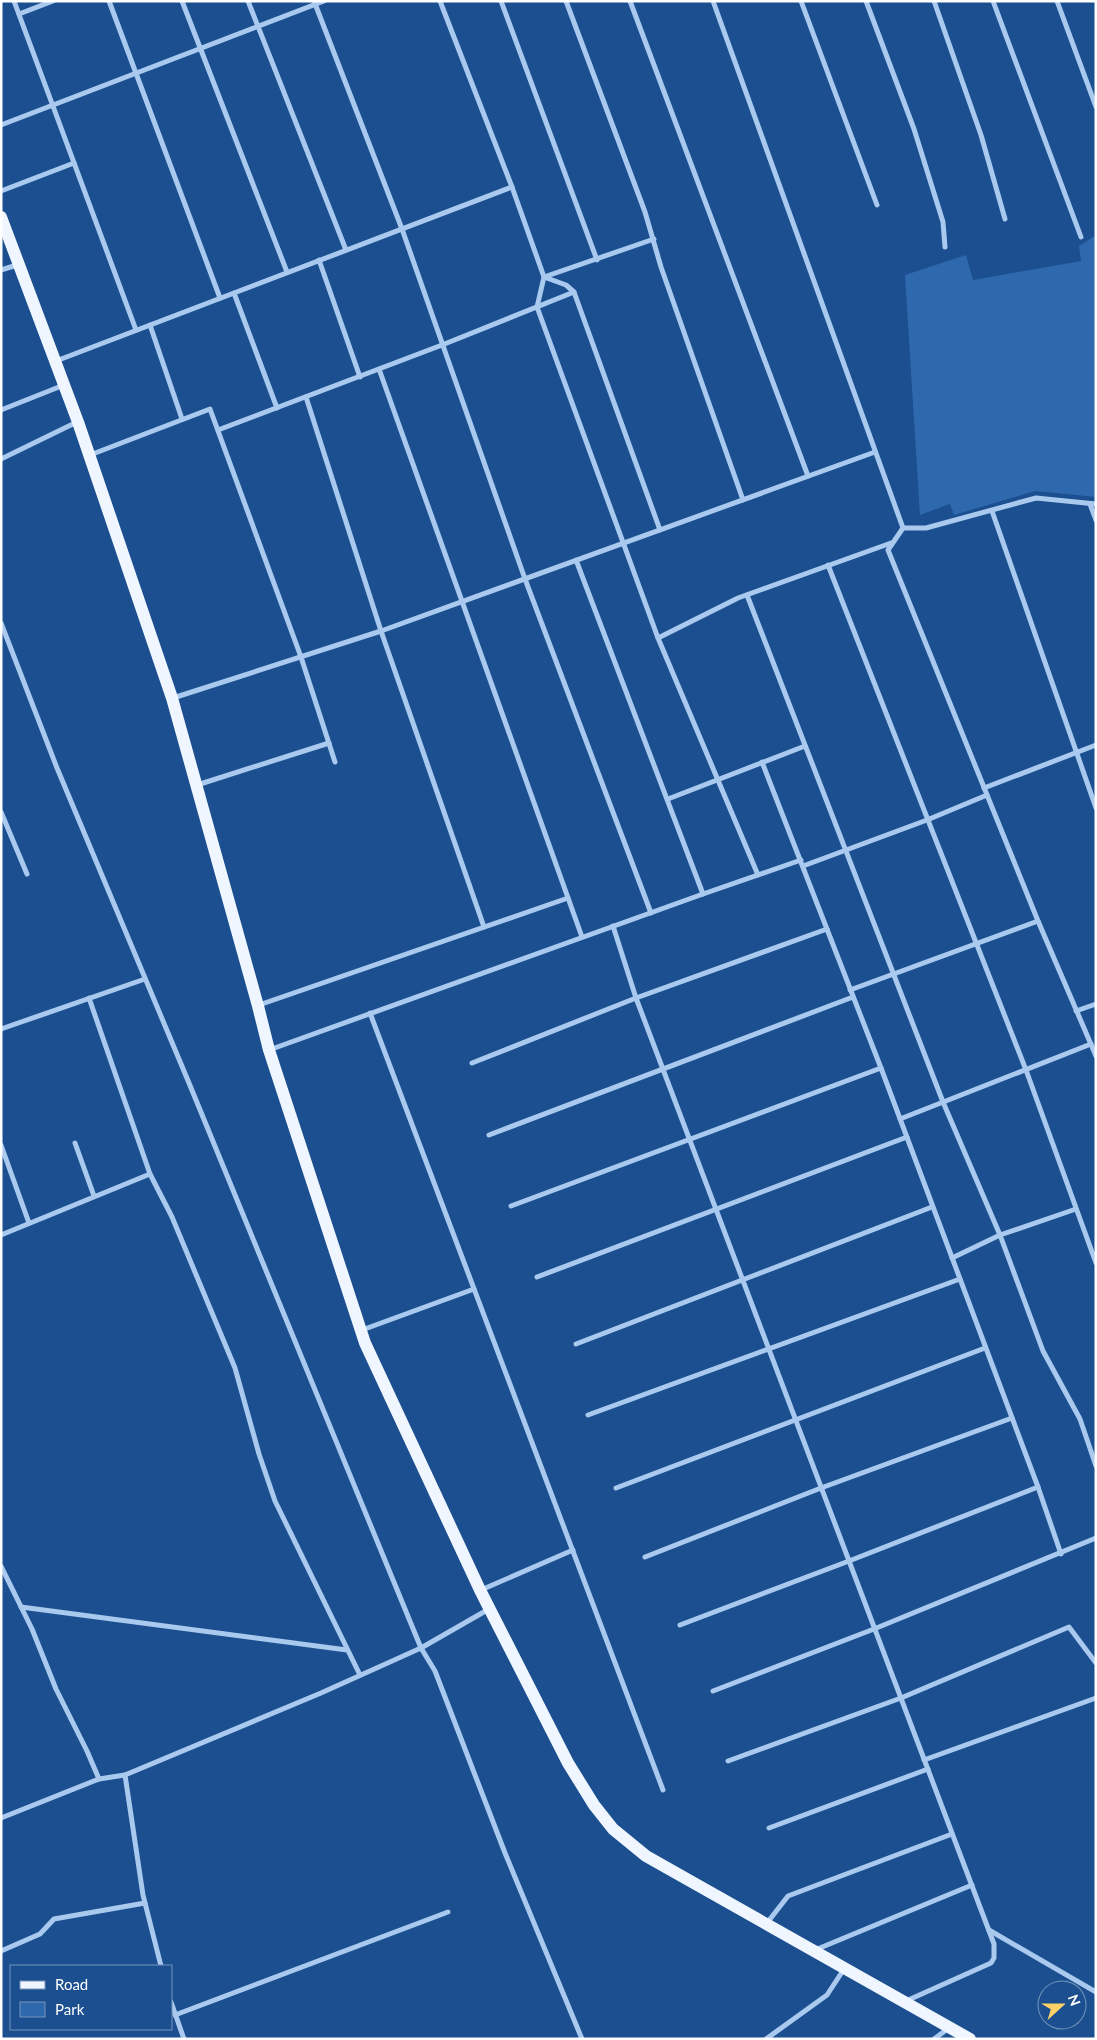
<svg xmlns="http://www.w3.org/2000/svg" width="1097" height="2040" viewBox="0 0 1097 2040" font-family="Lato,sans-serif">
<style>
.green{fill:#2e69ad}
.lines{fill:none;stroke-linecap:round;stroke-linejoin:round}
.street{stroke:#a9c9ee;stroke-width:5}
.primary{stroke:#f0f6ff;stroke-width:12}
</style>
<rect width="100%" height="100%" fill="#1b4f8f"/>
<polygon class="green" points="1093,237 1096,237 1096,497 1035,491 954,515 950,504 920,515 905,275 966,255 973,280 1081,261 1079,246"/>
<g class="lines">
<g class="street">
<polyline points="14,1 136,330"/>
<polyline points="109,1 220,298"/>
<polyline points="182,1 287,272"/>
<polyline points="248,1 346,250"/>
<polyline points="314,1 402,229 525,579 651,913"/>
<polyline points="440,1 512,187 544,277 566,285 574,292 660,530"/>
<polyline points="501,1 597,260"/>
<polyline points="566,1 645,212 661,267 743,500"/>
<polyline points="630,1 808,476"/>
<polyline points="713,1 903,528 888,550 1038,921 1096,1056"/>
<polyline points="801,1 877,205"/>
<polyline points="866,1 914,129 943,222 945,247"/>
<polyline points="934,1 981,135 1005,219"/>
<polyline points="993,1 1081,237"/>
<polyline points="1057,1 1096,107"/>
<polyline points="19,14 53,1"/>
<polyline points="1,125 324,1"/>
<polyline points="1,191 74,163"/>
<polyline points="654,239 544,277 537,307 658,638 758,875"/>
<polyline points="319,260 360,377"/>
<polyline points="1,270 17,265"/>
<polyline points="234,293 277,408"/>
<polyline points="150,325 182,419"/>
<polyline points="56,361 512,187"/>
<polyline points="379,369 582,937"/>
<polyline points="306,397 381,631 484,927"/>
<polyline points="1,410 64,385"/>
<polyline points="218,430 442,345 574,292"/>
<polyline points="90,455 210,409 301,657 335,762"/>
<polyline points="1,459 77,422"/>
<polyline points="1090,504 1096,520"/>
<polyline points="992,511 1096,808"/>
<polyline points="903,528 926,528 1036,498 1096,504"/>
<polyline points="576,560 703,894"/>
<polyline points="828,565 1026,1070 1096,1263"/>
<polyline points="747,595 943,1102 1000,1235 1043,1351 1080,1419 1096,1466"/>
<polyline points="1,623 57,768 189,1083 421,1648 435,1671 505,1853 582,2039"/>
<polyline points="658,638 738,598 891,543"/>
<polyline points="173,698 381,631 875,452"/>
<polyline points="762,762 881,1068 1038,1487 1061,1554"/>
<polyline points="197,785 329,743"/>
<polyline points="984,788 1096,745"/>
<polyline points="668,799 805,746"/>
<polyline points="1,812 27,874"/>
<polyline points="803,866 927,820 987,795"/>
<polyline points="613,926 636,998 994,1944 994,1958 991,1963 906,2001"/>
<polyline points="850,990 1038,921"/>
<polyline points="89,998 150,1174 172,1217 235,1368 259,1454 275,1501 360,1675"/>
<polyline points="259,1005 568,898"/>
<polyline points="1076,1011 1096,1004"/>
<polyline points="370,1013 663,1790"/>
<polyline points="1,1029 145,979"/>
<polyline points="269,1050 703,894 801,860"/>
<polyline points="472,1063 636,998 827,929"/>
<polyline points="900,1119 1091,1044"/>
<polyline points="489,1135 853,997"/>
<polyline points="75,1143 94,1196"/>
<polyline points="1,1145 29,1223"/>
<polyline points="511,1206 881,1068"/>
<polyline points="1,1235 150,1174"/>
<polyline points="952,1258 1000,1235 1076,1209"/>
<polyline points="537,1277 907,1137"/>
<polyline points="362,1330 474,1289"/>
<polyline points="576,1344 932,1207"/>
<polyline points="588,1415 960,1279"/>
<polyline points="616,1488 985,1348"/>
<polyline points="645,1557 821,1488 1012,1418"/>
<polyline points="1,1566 32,1629 56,1689 87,1751 99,1779"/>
<polyline points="481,1590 573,1550"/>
<polyline points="21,1607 347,1650"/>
<polyline points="680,1625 849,1561 1038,1487"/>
<polyline points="713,1691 874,1629 1096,1538"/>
<polyline points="924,1760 1096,1698"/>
<polyline points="728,1761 901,1698 1069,1627 1096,1663"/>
<polyline points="125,1775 143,1895 161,1966"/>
<polyline points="1,1818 99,1779 125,1775 321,1693 421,1648 489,1609"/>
<polyline points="769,1828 928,1769"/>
<polyline points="767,1923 788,1896 952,1834"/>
<polyline points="989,1930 1096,1992"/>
<polyline points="815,1950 972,1885"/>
<polyline points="1,1951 40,1934 54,1919 145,1903"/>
<polyline points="171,2002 184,2039"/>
<polyline points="175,2015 448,1912"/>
<polyline points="766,2039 827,1995 844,1969"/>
<polyline points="934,2039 949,2028"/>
</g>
<polyline class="primary" points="1,217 78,422 172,698 258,1006 269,1050 365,1343 480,1590 568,1763 594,1805 613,1829 646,1856 970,2039"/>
</g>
<rect width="1097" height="2040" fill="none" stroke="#ffffff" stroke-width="5"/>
<rect x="10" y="1965" width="162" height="65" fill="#1b4f8f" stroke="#7695bc"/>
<rect x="20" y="1981" width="25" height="8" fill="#f0f6ff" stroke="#7695bc"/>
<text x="55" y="1990" font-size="15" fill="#ffffff">Road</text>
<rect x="20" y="2002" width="25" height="15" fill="#2e69ad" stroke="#7695bc"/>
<text x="55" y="2015" font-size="15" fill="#ffffff">Park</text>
<g transform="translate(1062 2005) rotate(69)"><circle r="24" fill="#1b4f8f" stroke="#7695bc"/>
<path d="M0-4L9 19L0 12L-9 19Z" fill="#ffd166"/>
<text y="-8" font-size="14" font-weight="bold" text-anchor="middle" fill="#ffffff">N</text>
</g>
</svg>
